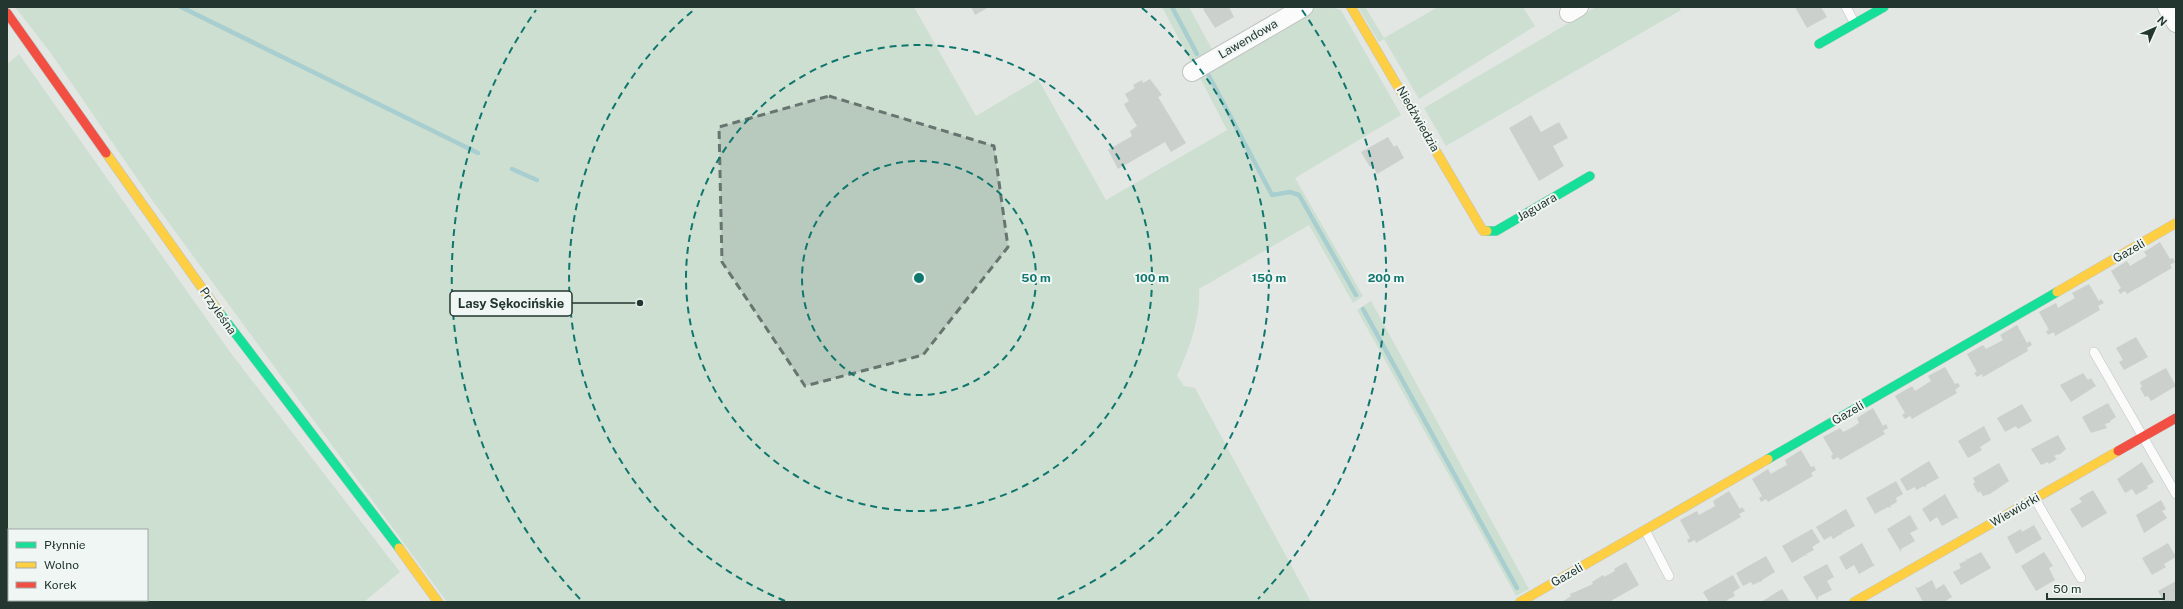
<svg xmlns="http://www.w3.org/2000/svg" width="2183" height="609" viewBox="0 0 2183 609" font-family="'Public Sans',sans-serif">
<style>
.green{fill:#cddfd1;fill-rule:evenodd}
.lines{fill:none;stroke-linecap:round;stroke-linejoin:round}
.stream{stroke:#a8ced0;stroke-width:4.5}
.building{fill:#cbd0cd}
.lane-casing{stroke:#bfc4c1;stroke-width:10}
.street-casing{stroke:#bfc4c1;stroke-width:20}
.fast-casing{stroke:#bfc4c1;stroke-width:10}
.slow-casing{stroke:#bfc4c1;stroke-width:10}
.jam-casing{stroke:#bfc4c1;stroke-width:10}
.lane{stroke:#fbfbfb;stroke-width:9}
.street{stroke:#fbfbfb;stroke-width:18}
.fast{stroke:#16e098;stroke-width:9}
.slow{stroke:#ffcf43;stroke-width:9}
.jam{stroke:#f24e42;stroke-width:9}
.marked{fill:#66756f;fill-opacity:0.2;stroke:#66756f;stroke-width:3;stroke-dasharray:8 5;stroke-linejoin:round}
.ring{fill:none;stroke:#0f766e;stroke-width:2;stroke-dasharray:7 5}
.labels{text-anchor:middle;stroke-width:4;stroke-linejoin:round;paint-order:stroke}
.street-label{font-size:12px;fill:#233730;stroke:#f0f6f3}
.centre{fill:#0f766e;stroke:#f0f6f3;stroke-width:2}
.ring-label{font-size:12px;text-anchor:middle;font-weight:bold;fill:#0f766e;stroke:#f0f6f3;stroke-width:4;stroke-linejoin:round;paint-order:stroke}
.leader{fill:none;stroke:#233730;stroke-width:1.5}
.callout-dot{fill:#233730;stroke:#f0f6f3;stroke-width:1.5}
.callout{fill:#f0f6f3;stroke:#233730;stroke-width:1.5}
.callout-label{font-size:13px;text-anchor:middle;font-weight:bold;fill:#233730}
</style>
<rect width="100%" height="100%" fill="#e2e7e4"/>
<g class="green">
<path d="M15,7H914L976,116L1038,79L1106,200L1227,130L1198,74L1315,7H1331L1341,10L1401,115L1295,178L1363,296L1353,303L1309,225L1199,289C1201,318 1189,349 1177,376L1184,386L1195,388L1311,602H447L152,200L50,52Z"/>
<polygon points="1162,7 1189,7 1213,51 1192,64"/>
<polygon points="1358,7 1365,7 1384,38 1438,7 1523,7 1535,26 1419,99 1384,39 1379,42"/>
<polygon points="1596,7 1679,7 1681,10 1446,146 1424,108"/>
<path d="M19,54L230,352L400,572L364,602H7V64ZM9,530H147V600H9Z"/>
<polygon points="1371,301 1529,589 1516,596 1357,310"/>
</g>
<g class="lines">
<g class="stream">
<polyline points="181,7 478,153"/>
<polyline points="1172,7 1197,54"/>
<polyline points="1209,76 1272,195 1290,192 1299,195 1356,295"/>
<polyline points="512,169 537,180"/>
<polyline points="1363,309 1517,588"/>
</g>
</g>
<g class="building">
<polygon points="971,7 989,7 975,15"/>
<polygon points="1206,7 1229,7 1234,17 1215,28 1203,9"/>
<polygon points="1795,7 1821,7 1827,17 1807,28"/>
<polygon points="1150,79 1162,95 1158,97 1186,143 1171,152 1165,142 1118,169 1108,150 1132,136 1130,131 1137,126 1126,108 1124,104 1129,101 1125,94 1135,88 1133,85 1142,80 1143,83"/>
<polygon points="1531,115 1541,132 1559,122 1568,138 1553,146 1564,166 1539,181 1509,128"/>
<polygon points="1388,137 1394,147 1397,145 1404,158 1377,174 1373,165 1370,167 1361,152"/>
<polygon points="2160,242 2170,259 2173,258 2175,262 2170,265 2172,268 2127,294 2125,291 2120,294 2118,290 2121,288 2111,271 2127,261 2130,266 2138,261 2147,256 2144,252"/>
<polygon points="2089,284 2099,301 2101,299 2104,303 2098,306 2100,310 2055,336 2054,332 2048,335 2046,331 2049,330 2039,312 2056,303 2058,308 2066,303 2075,298 2072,293"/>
<polygon points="2017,325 2027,343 2030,341 2032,345 2027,348 2028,351 1983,377 1982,374 1977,377 1974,373 1977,372 1967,354 1983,345 1986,349 2003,340 2000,335"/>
<polygon points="2136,337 2148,357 2124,370 2119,362 2123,360 2116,348"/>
<polygon points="1945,367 1955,384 1958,383 1960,386 1955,390 1957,393 1912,419 1910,416 1905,419 1902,415 1905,413 1895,396 1912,386 1915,391 1931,381 1928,376"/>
<polygon points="2166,368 2176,386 2151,401 2148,396 2145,397 2140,388 2142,387 2140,382"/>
<polygon points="2083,373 2088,380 2091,378 2096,386 2071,402 2060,385"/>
<polygon points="2108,403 2116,417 2110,421 2111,422 2105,424 2107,428 2091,433 2082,417"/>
<polygon points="2022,404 2032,421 2018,429 2016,426 2005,432 1997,418"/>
<polygon points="1873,408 1883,426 1886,424 1888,428 1883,431 1885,434 1840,460 1838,457 1833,460 1831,456 1833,454 1823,437 1840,428 1843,432 1851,428 1859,423 1857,418"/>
<polygon points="1984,426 1991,440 1980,447 1982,450 1968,458 1958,441"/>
<polygon points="2058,435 2066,449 2059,455 2058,454 2054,456 2057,459 2049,464 2048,462 2041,465 2031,449"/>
<polygon points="1801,450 1811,467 1814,466 1816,470 1811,473 1813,476 1768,502 1766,499 1761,502 1759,498 1762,496 1752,479 1768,469 1771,474 1779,469 1787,465 1785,460"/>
<polygon points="1929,461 1939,478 1926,485 1926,488 1924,486 1916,490 1915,487 1907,491 1900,479"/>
<polygon points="2142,462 2154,482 2147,486 2148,488 2136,495 2132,489 2125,493 2117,479"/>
<polygon points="1999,463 2009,481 1990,494 1983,496 1980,491 1978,493 1973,484 1975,482 1973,478"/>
<polygon points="1896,481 1903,494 1896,498 1897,502 1890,506 1891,508 1888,507 1875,514 1866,498"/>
<polygon points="2093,490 2107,513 2082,528 2070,509 2082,502 2079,498"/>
<polygon points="1729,491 1740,509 1742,507 1745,511 1739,514 1741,517 1696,543 1695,540 1689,543 1687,540 1690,538 1680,520 1697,511 1699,515 1715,506 1713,501"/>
<polygon points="1945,494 1959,519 1956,518 1942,526 1937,517 1930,522 1922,509"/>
<polygon points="2161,500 2166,509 2162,511 2167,518 2144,533 2136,515"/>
<polygon points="1846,509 1855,526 1842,533 1842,536 1841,534 1833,539 1831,536 1824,540 1816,527"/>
<polygon points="1910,515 1918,529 1910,533 1915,541 1901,549 1901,552 1887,529"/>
<polygon points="2034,525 2042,539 2016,554 2007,537 2021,529 2022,532"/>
<polygon points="1812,529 1820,542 1812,547 1814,550 1806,554 1808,556 1805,555 1792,563 1782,546"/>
<polygon points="1862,543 1875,567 1873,566 1859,574 1854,565 1846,570 1839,557"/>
<polygon points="2168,543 2176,557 2164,564 2166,567 2152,575 2142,558"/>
<polygon points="1981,552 1991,568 1961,585 1953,572 1961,568 1959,564 1967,560 1965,558 1968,559"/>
<polygon points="2044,552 2053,566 2049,568 2055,580 2036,591 2021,566"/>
<polygon points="1766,556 1775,572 1762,580 1762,583 1761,581 1753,585 1751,582 1743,586 1736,573"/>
<polygon points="1626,562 1639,585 1609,602 1562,602 1571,596 1570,594 1593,584 1592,582 1603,575 1604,577 1615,571 1614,569"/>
<polygon points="1827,564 1834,577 1827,581 1832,590 1818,597 1818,601 1803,577"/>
<polygon points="1733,575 1740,588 1733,592 1735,596 1727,600 1728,602 1709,602 1703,592"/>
<polygon points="1932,580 1936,589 1944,584 1952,597 1944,602 1923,602 1915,587 1918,588"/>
<polygon points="2176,581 2176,602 2164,602 2158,591"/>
<polygon points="1782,589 1790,602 1761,602"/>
</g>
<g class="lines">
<defs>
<g id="lane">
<polyline points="1846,7 1855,24"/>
<polyline points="2094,352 2176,494"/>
<polyline points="2035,499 2081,578"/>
<polyline points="1645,530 1669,576"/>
</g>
<g id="street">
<polyline points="2167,7 2176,23"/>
<polyline points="1569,13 1579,7"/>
<polyline points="1192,72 1304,7"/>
</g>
<g id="fast">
<polyline points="1819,44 1884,7"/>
<polyline points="1487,231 1496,231 1590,176"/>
<polyline points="219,312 399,548"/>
<polyline points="1768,459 2057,292"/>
</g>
<g id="slow">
<polyline points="1351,7 1483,231 1487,231"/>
<polyline points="106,153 219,312"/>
<polyline points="2057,292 2176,223"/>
<polyline points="399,548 438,602"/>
<polyline points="1520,602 1768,459"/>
<polyline points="1854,602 2118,451"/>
</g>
<g id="jam">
<polyline points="7,13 106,153"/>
<polyline points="2118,451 2176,418"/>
</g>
</defs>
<use href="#lane" class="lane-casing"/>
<use href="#street" class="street-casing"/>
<use href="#fast" class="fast-casing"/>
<use href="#slow" class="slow-casing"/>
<use href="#jam" class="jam-casing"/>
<use href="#lane" class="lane"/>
<use href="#street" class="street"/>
<use href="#fast" class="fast"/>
<use href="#slow" class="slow"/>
<use href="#jam" class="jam"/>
</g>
<path class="marked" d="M829,96L994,146L1008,247L923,355L805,386L722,262L719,127Z"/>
<g class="ring">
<circle cx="919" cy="278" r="117"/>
<circle cx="919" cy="278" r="233"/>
<path d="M785 601A350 350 0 0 1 696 8M1142 8A350 350 0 0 1 1053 601"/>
<path d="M580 599A467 467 0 0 1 536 10M1302 10A467 467 0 0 1 1258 599"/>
</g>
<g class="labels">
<g class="street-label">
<text transform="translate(1248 39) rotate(-30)" y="4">Lawendowa</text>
<text transform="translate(1418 119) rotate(60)" y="4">Niedźwiedzia</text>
<text transform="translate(1537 207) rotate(-30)" y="4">Jaguara</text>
<text transform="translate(2129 251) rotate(-30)" y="4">Gazeli</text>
<text transform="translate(218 311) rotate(55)" y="4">Przyleśna</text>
<text transform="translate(1848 413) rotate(-30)" y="4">Gazeli</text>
<text transform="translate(2015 510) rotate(-30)" y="4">Wiewiórki</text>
<text transform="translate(1567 575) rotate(-30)" y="4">Gazeli</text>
</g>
</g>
<circle cx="919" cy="278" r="6" class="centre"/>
<g class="ring-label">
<text x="1036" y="282">50 m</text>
<text x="1152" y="282">100 m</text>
<text x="1269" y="282">150 m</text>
<text x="1386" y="282">200 m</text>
</g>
<path class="leader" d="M640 303L572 303"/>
<circle class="callout-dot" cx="640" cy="303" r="4"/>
<rect class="callout" x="450" y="291" width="122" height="25" rx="4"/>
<g class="callout-label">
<text x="511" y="308">Lasy Sękocińskie</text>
</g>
<rect width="2183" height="609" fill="none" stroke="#233730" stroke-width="16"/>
<rect x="8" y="529" width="140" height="72" fill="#f0f6f3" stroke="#9eaaa5"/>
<rect x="16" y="542" width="20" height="6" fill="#16e098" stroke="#9eaaa5"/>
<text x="44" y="549" font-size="12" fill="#233730">Płynnie</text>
<rect x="16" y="562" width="20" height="6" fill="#ffcf43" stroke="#9eaaa5"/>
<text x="44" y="569" font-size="12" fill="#233730">Wolno</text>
<rect x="16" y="582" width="20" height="6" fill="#f24e42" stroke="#9eaaa5"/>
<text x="44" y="589" font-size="12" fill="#233730">Korek</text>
<g transform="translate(2155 28) rotate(45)" stroke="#f0f6f3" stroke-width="3" paint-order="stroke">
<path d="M0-3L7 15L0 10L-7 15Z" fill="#233730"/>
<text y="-6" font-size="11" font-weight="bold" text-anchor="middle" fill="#233730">N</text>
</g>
<path d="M2047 593v6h117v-6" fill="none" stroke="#233730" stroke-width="2"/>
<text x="2053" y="593" font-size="12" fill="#233730" stroke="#f0f6f3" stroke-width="3" paint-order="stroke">50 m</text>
</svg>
